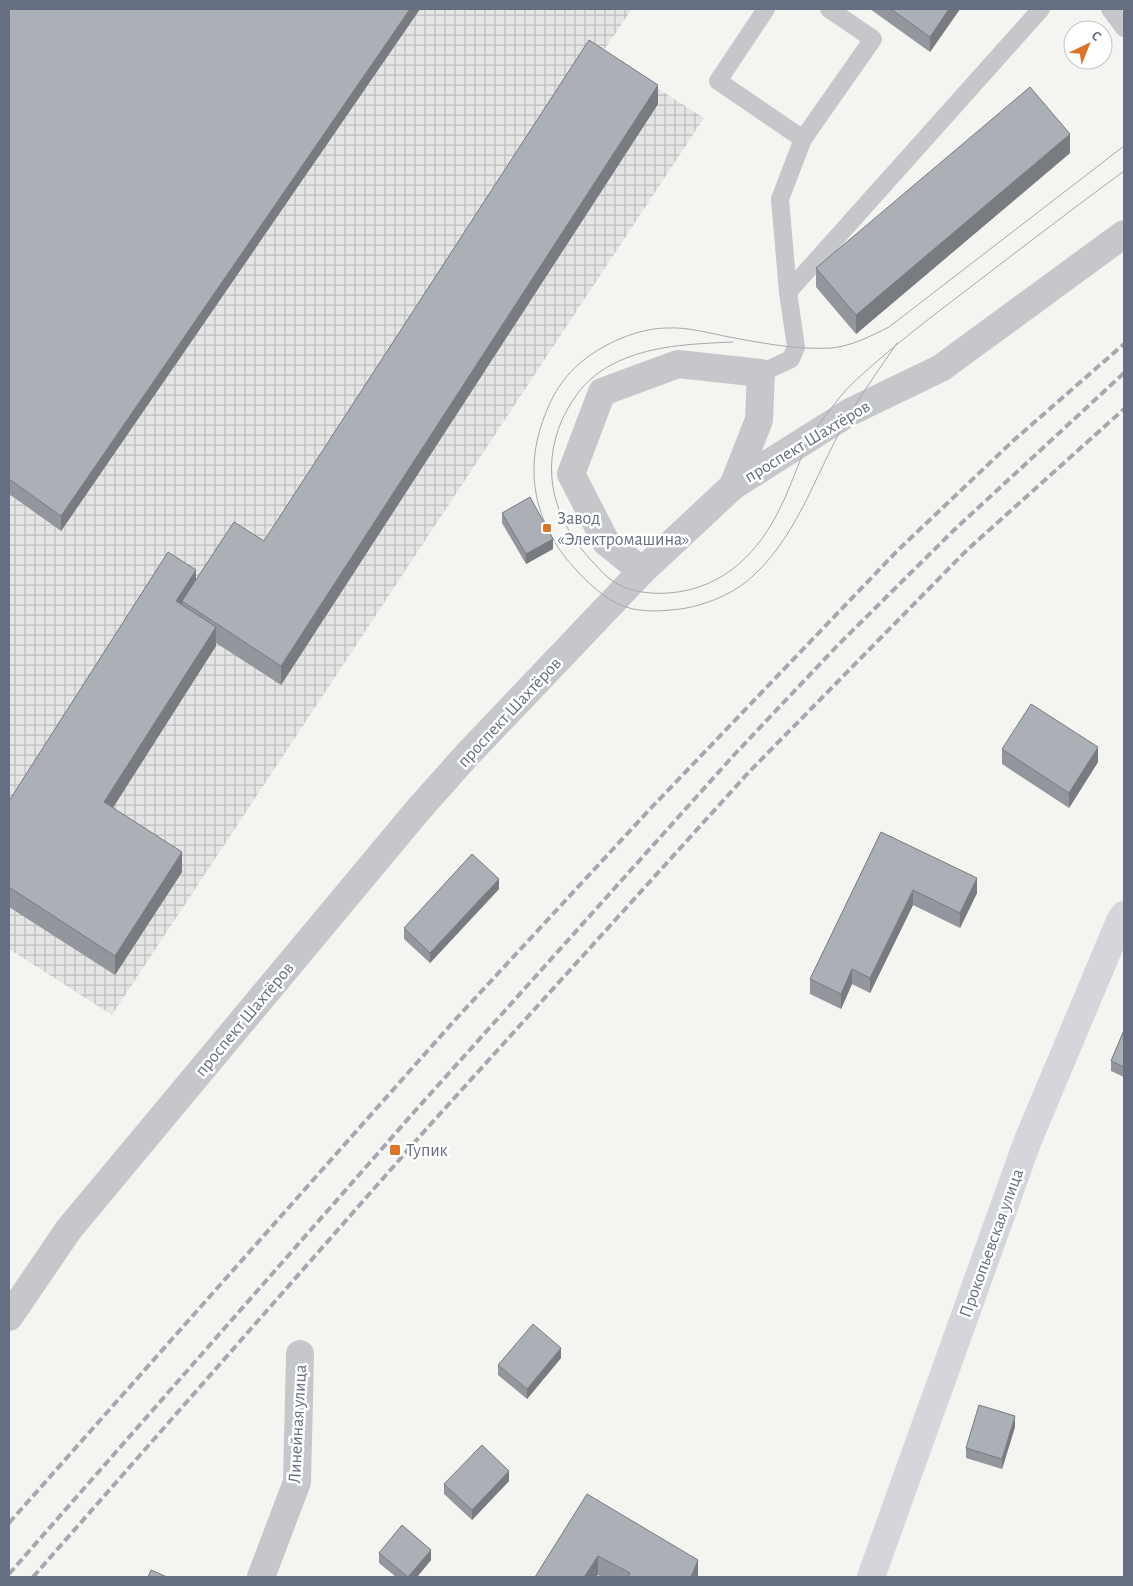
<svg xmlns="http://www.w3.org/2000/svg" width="1133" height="1586" viewBox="0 0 1133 1586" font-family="'Alegreya Sans',sans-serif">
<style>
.industrial{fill:url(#industrial-grid)}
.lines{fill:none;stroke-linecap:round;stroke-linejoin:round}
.service{stroke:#c5c7cb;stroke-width:18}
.minor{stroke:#c5c7cb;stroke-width:28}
.primary{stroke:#d4d6dc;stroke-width:28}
.tram{stroke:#a5a8af;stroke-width:1}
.rail{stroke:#a5a8af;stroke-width:4;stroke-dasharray:8 4;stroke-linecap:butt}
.wall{fill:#93979d}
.shaded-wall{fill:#787b80}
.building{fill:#abb0b7;stroke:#787b80}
.poi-dot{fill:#dd7529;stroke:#fff;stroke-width:2}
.labels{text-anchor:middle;stroke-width:5;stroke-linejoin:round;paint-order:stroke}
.street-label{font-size:18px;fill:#656f81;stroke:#fff}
.poi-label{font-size:18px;fill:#656f81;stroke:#fff;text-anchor:start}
</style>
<defs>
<pattern id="industrial-grid" width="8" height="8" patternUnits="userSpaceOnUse" patternTransform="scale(1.25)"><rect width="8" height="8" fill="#e5e5e5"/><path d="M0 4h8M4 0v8" fill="none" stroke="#bdbebf"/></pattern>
</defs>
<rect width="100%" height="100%" fill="#f4f5f1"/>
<polygon class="industrial" points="9,9 632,9 602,53 704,118 112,1015 9,949"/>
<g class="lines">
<g class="service">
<polyline points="766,9 718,81 803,139"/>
<polyline points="1110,9 1124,28"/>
<polyline points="788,292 1041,9"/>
<polyline points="761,373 791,359 796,347 788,292 780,199 803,139 873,39 829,9"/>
</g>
<g class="minor">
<polyline points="642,571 606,542 571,474 602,392 678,364 761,373 759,420 733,486"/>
<polyline points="9,1317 69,1229 418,810 467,755 642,571 733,486 850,412 941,368 1124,234"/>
<polyline points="261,1577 297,1482 300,1354"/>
</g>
<polyline class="primary" points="871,1577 1028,1140 1120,921 1124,915"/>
<g class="tram">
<path d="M733,342C691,344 649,345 611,365C586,379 574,395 562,420C540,471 554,520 591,560C597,566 603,574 610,579C633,597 672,596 699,587C748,570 774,527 792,481C798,467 803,450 811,436C819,423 830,410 840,397C850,384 863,374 875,363C898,343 922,324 947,305C1006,260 1064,215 1124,171"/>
<path d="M897,343C882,366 865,388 851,412C818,466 801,531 754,575C736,593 704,606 680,609C664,611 648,612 633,609C611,604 593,588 578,572C536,528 522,473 545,415C555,388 570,368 595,352C615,339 643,328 668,328C688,327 709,333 729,337C762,343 797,350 831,348C852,346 871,336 889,327L1124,146"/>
</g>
<g class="rail">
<polyline points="9,1523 454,1021 651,808 898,550 1014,440 1124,344"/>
<polyline points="9,1574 415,1111 733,756 837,646 953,531 1124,373"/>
<polyline points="33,1577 429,1126 749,772 967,550 1124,409"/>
</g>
</g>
<g class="wall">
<polygon points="9,9 420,9 61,531 9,494"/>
<polygon points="870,9 960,9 930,52"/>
<polygon points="658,104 281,685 216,643 216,646 112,808 182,872 115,975 9,907 9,801 196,580 264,541"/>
<polygon points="1070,153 856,334 816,287 816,268"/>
<polygon points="502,513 553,549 526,564 502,523"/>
<polygon points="1002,749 1098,762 1069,808 1002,764"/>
<polygon points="881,832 977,893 960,928 913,905 870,993 852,984 841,1009 810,994 810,979"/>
<polygon points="499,889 430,963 404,939 404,928"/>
<polygon points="1124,1030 1124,1077 1111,1071 1111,1061"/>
<polygon points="561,1358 527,1399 498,1375 498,1365"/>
<polygon points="1015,1427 1002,1469 966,1458 966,1448"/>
<polygon points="509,1481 472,1520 444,1494 444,1484"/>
<polygon points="587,1494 698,1577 601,1577 598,1575"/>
<polygon points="379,1553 431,1560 417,1577 396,1577 379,1563"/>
</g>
<g class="shaded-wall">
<polygon points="410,9 420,9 61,531 61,516"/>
<polygon points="949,9 960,9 930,52 930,37"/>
<polygon points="658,85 658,104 281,685 281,666"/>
<polygon points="1070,134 1070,153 856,334 856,315"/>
<polygon points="553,539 553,549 526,564 526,554"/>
<polygon points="196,570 196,589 182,601 182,611 176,601"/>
<polygon points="216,627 216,646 104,822 104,802"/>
<polygon points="1098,747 1098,762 1069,808 1069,793"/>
<polygon points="182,852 182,872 115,975 115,956"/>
<polygon points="977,878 977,893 960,928 960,913"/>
<polygon points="499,879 499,889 430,963 430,953"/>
<polygon points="913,890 913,905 870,993 870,978"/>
<polygon points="852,969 852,984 841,1009 841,994"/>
<polygon points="561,1348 561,1358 527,1399 527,1389"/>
<polygon points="1015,1416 1015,1427 1002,1469 1002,1459"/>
<polygon points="509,1471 509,1481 472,1520 472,1510"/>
<polygon points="431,1550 431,1560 417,1577 408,1577"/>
<polygon points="598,1556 598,1575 596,1577 584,1577"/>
<polygon points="698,1560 698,1577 691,1577"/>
</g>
<g class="building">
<polygon points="9,9 410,9 61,516 9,479"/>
<polygon points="891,9 949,9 930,37"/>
<polygon points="589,40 658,85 281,666 182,601 234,522 264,541"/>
<polygon points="1030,87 1070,134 856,315 816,268"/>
<polygon points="530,497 553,539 526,554 502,513"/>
<polygon points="168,552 196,570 176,601 216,627 104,802 182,852 115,956 9,887 9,801"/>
<polygon points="1031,704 1098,747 1069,793 1002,749"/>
<polygon points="881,832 977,878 960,913 913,890 870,978 852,969 841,994 810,979"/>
<polygon points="472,854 499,879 430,953 404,928"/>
<polygon points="1124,1030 1124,1067 1111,1061"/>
<polygon points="533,1324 561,1348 527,1389 498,1365"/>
<polygon points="979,1405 1015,1416 1002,1459 966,1448"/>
<polygon points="482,1445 509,1471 472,1510 444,1484"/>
<polygon points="587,1494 698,1560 691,1577 628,1577 630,1573 598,1556 584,1577 535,1577"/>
<polygon points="402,1525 431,1550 408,1577 379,1553"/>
<polygon points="151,1570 167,1577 148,1577"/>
</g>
<g class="poi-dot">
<rect x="542" y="523" width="10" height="10" rx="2.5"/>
<rect x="389" y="1144" width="12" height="12" rx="2.5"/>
</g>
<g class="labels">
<g class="street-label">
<text transform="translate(807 441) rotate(-31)" y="6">проспект Шахтёров</text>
<text transform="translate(509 712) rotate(-47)" y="6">проспект Шахтёров</text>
<text transform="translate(244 1019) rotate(-50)" y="6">проспект Шахтёров</text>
<text transform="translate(991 1243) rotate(-70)" y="6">Прокопьевская улица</text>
<text transform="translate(297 1424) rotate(-87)" y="6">Линейная улица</text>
</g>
<g class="poi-label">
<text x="557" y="524">Завод<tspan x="557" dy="21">«Электромашина»</tspan></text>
<text x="406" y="1156">Тупик</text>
</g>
</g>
<rect width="1133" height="1586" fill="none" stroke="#656f81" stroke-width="20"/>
<g transform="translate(1088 45) rotate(43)"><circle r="24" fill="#ffffff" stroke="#c1c5cd"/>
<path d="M0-4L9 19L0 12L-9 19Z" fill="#dd7529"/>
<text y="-8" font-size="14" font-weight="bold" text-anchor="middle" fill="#656f81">С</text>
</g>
</svg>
